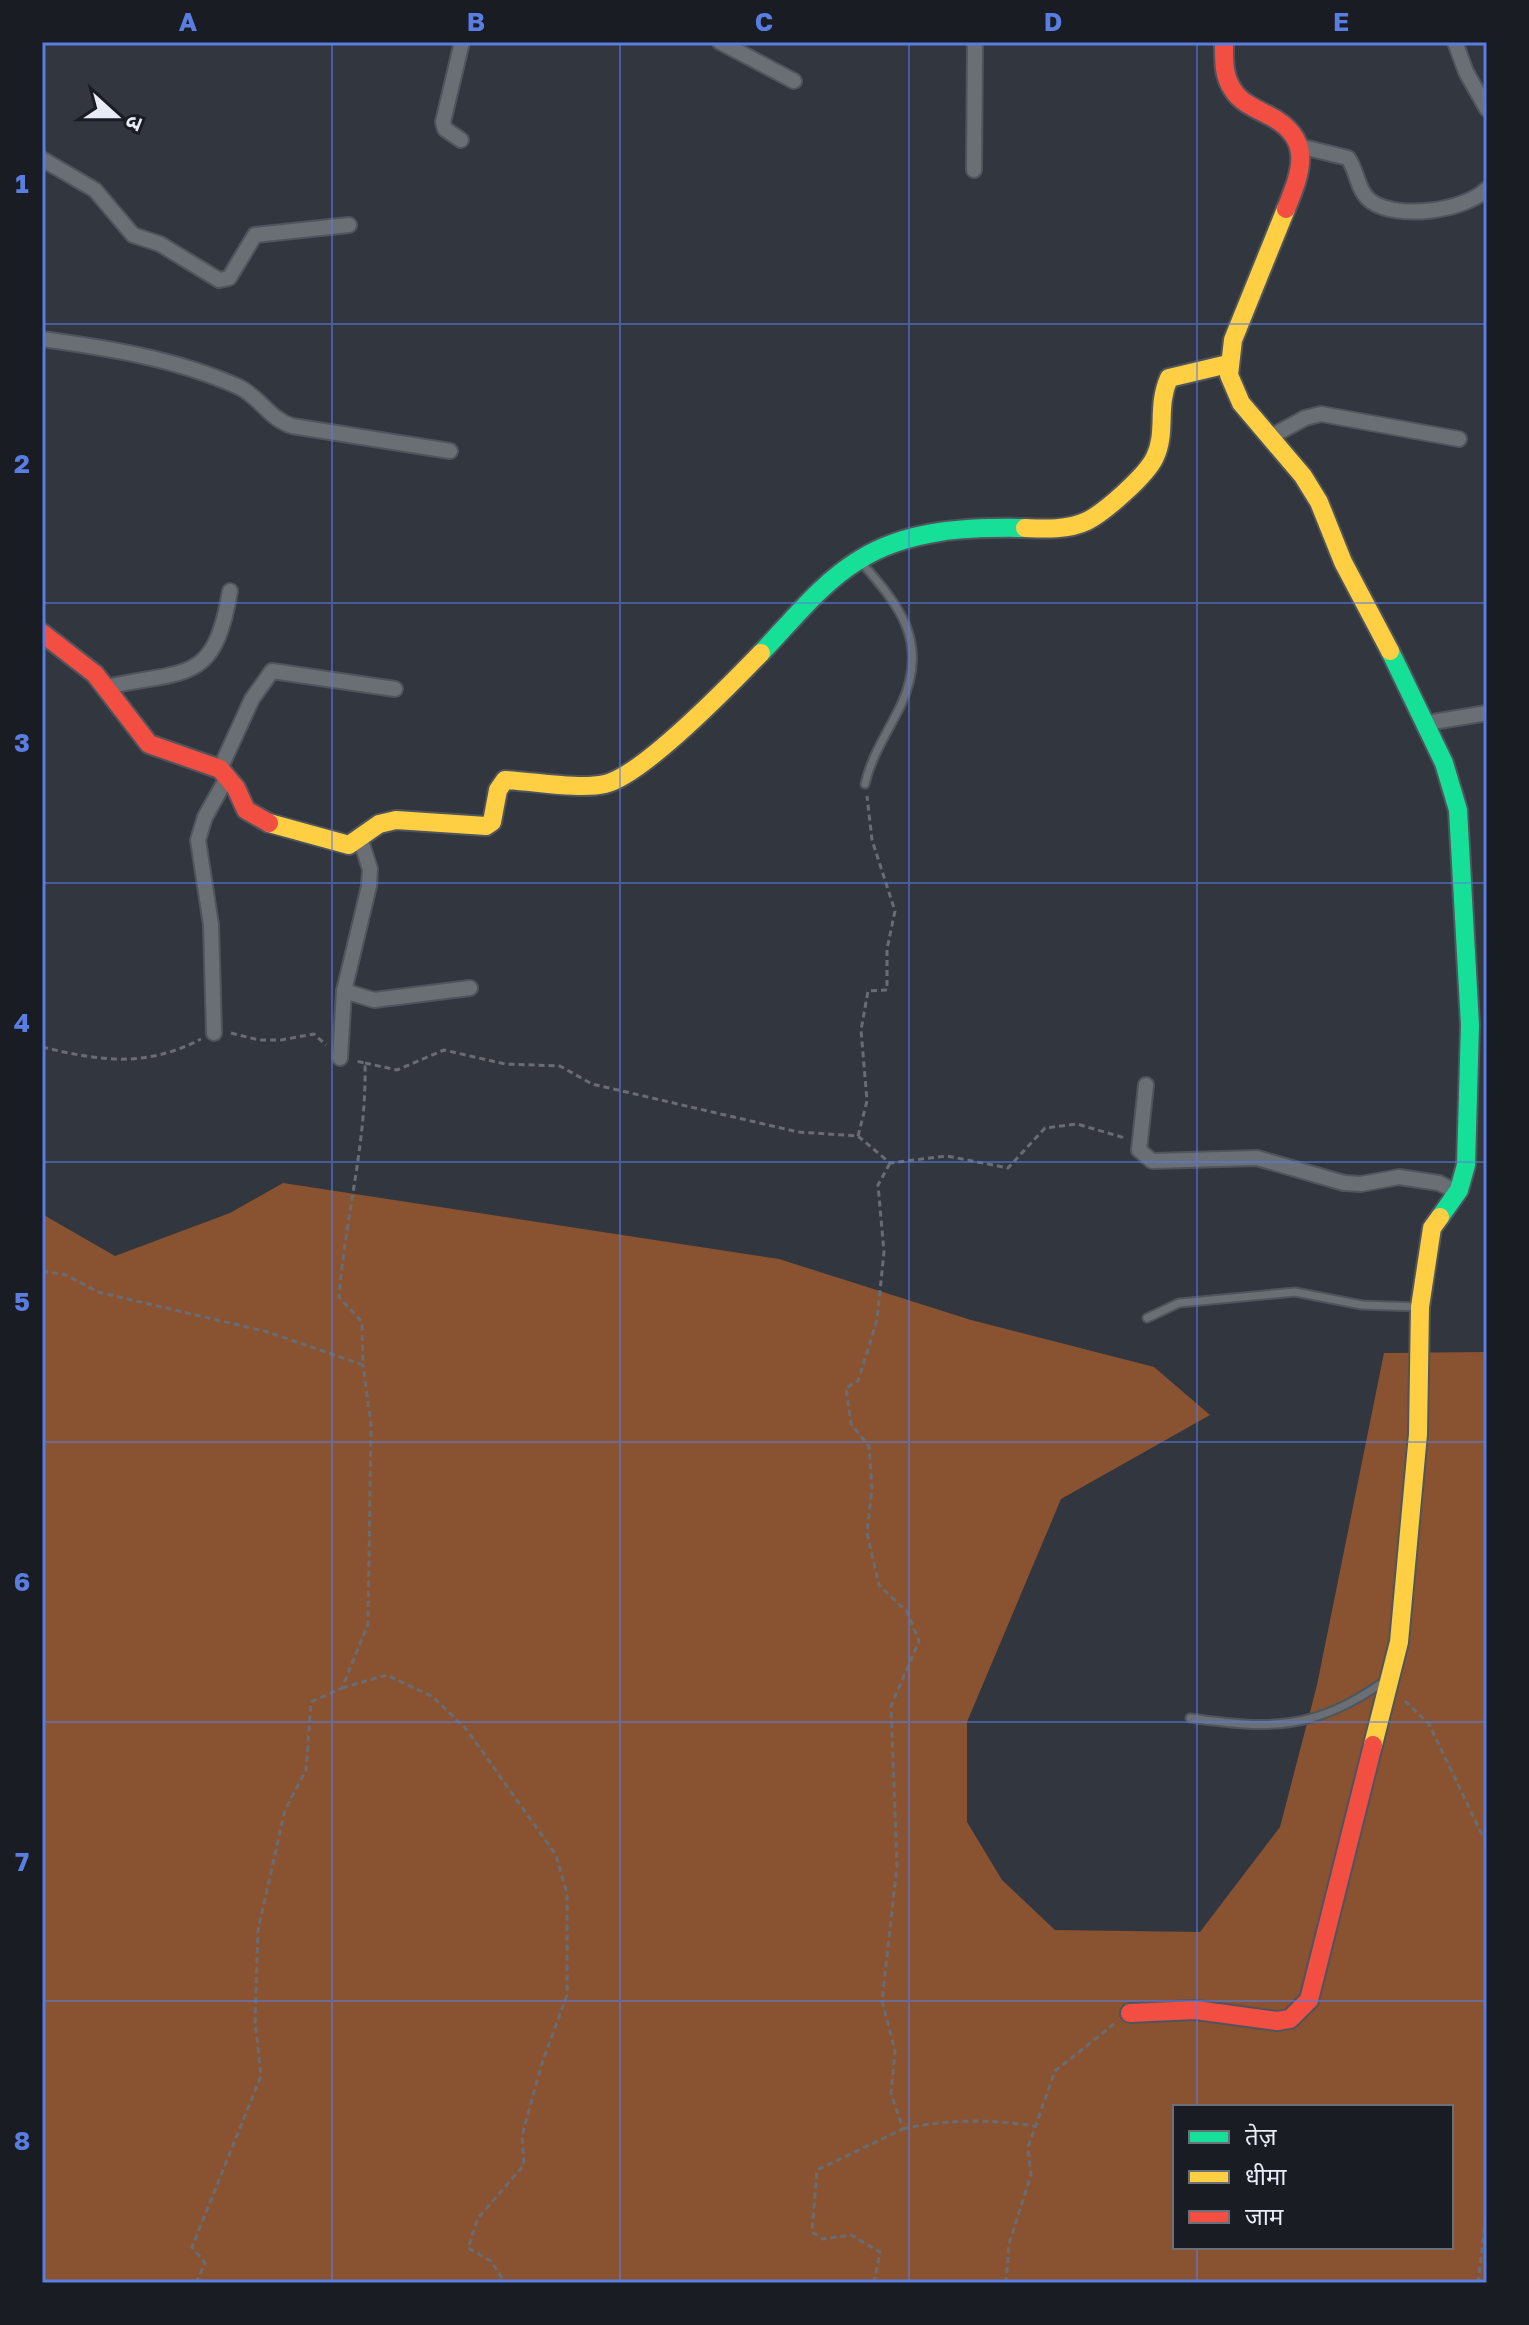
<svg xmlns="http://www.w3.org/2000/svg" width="1529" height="2325" viewBox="0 0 1529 2325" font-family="'Golos Text','Noto Sans Devanagari',sans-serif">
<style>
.forest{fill:#895331;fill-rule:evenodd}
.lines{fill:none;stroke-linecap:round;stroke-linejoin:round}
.lane-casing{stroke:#50545c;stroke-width:11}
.street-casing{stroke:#50545c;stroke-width:18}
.fast-casing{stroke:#50545c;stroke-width:22}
.slow-casing{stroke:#50545c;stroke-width:22}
.jam-casing{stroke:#50545c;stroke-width:22}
.path{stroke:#696c72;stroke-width:3;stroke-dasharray:6 4;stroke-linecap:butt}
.lane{stroke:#6a6e75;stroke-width:7}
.street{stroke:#6a6e75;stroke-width:14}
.fast{stroke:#16e098;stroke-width:18}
.slow{stroke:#ffcf43;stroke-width:18}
.jam{stroke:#f24e42;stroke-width:18}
.grid{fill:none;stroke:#5a7de1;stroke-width:2;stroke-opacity:0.55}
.neatline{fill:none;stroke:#5a7de1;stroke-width:3}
.grid-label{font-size:26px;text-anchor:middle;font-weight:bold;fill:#5a7de1}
</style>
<rect width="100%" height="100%" fill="#32363f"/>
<path class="forest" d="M283,1183L779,1259L971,1320L1154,1367L1210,1415L1061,1499L967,1722V1822L1002,1880L1055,1930L1200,1932L1280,1827L1317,1685L1384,1353L1487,1352V2283H42V1214L115,1256L230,1213ZM1175,2107H1451V2247H1175Z"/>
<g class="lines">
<defs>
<g id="lane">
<path d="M860,561C900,606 930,643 901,705C888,732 872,754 865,784"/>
<polyline points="1147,1318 1179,1303 1295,1292 1362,1305 1418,1307"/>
<path d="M1190,1718C1269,1729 1315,1731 1383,1682"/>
</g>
<g id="street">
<polyline points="720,42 794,81"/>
<polyline points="1455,42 1466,72 1487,109"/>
<polyline points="461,140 445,129 443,122 462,42"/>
<path d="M1303,147L1348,158C1358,172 1357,192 1372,202C1399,220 1464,211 1487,189"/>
<polyline points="42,159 95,190 133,235 160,244 219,280 229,278 255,235 349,225"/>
<polyline points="974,170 975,42"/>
<path d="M42,339C108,348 177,359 239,387C260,397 269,419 292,426L450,451"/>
<polyline points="1270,437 1305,418 1321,414 1459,439"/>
<path d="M106,687C187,669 214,685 230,591"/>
<polyline points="1427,723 1487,713"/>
<polyline points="220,769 252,699 272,671 395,689"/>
<polyline points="344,991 374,1000 470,988"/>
<polyline points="214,1033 211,925 198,840 205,817 228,776"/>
<polyline points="340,1058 344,991 369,886 370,869 361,841"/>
<polyline points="1146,1085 1139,1150 1152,1161 1257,1158 1344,1183 1361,1184 1399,1177 1439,1183 1457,1192"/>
</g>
<g id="fast">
<polyline points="1390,651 1444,763 1458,810 1470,1025 1466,1165 1459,1190 1440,1217"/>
<path d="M761,653C792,621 821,583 859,560C908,529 969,527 1025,528"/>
</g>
<g id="slow">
<polyline points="1286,209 1233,340 1229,375 1241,403 1303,476 1319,502 1343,562 1390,651"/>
<path d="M1025,528C1045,529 1068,530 1087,521C1105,512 1147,475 1155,457C1167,432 1156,407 1169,378L1228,364"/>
<path d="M269,823L349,845L379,824L396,820L486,826L492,822L498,790L505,780C533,781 579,790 605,784C643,775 731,684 761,653"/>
<polyline points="1373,1745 1399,1642 1418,1434 1420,1307 1432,1228 1440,1217"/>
</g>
<g id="jam">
<path d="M1224,42C1224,59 1223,76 1233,90C1240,102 1256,109 1268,115C1314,138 1302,170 1286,209"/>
<polyline points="42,633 95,674 149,744 220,769 236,788 246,810 269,823"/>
<polyline points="1130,2013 1196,2010 1277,2021 1290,2019 1309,2000 1373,1745"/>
</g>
</defs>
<use href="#lane" class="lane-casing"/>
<use href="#street" class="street-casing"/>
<use href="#fast" class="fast-casing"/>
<use href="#slow" class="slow-casing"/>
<use href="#jam" class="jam-casing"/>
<g class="path">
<polyline points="231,1033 259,1040 281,1040 314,1034 326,1045"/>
<path d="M42,1047C101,1061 145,1068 201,1039"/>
<polyline points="365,1063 397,1070 444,1050 505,1064 560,1066 592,1084 798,1132 858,1136 890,1163 947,1156 1008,1168 1045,1128 1077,1124 1125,1138"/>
<polyline points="858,1136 867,1101 861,1030 868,991 887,990 887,949 895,911 872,840 867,796"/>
<path d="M42,1271L66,1275L98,1292L268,1332L363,1365L362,1322L339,1297C345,1219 367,1141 365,1063L356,1061"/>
<polyline points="342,1688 387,1675 433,1697 467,1730 556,1855 567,1894 567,1995 541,2066 522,2136 524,2165 478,2218 468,2248 491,2261 505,2283"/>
<polyline points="1405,1701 1429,1724 1487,1845"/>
<path d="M903,2129C947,2119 991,2119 1034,2126"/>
<polyline points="196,2283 205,2263 192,2247 261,2076 255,2020 258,1930 285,1810 306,1770 311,1702 342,1688 368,1624 371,1425 363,1365"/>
<polyline points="874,2283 880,2252 851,2235 823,2239 812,2232 817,2170 903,2129 891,2093 895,2051 882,2001 897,1866 891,1706 919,1641 907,1612 879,1585 867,1533 872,1488 869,1446 851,1424 846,1388 858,1381 877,1320 884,1252 878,1185 890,1163"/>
<polyline points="1006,2283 1009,2244 1031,2175 1028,2147 1055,2071 1114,2024"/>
<polyline points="1478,2283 1487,2205"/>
</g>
<use href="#lane" class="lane"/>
<use href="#street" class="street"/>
<use href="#fast" class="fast"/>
<use href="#slow" class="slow"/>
<use href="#jam" class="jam"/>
</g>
<path class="grid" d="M332,42V2283M620,42V2283M909,42V2283M1197,42V2107M42,324H1487M42,603H1487M42,883H1487M42,1162H1487M42,1442H1487M42,1722H1487M42,2001H1487M1197,2247V2283"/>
<rect width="1529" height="2325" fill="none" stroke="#191c23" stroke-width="88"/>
<rect x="1173" y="2105" width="280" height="144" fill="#191c23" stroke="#6b6f77" stroke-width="2"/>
<rect x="1189" y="2131" width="40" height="12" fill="#16e098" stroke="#6b6f77" stroke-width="2"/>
<text x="1245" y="2145" font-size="24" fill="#e7ecf6">तेज़</text>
<rect x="1189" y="2171" width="40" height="12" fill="#ffcf43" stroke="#6b6f77" stroke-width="2"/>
<text x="1245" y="2185" font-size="24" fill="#e7ecf6">धीमा</text>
<rect x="1189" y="2211" width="40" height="12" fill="#f24e42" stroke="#6b6f77" stroke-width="2"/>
<text x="1245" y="2225" font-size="24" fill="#e7ecf6">जाम</text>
<g transform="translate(116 116) rotate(111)" stroke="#191c23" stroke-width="6" paint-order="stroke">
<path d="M0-6L14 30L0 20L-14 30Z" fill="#e7ecf6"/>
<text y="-12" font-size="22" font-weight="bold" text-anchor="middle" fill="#e7ecf6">उ</text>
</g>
<rect x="44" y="44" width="1441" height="2237" class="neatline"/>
<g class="grid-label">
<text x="188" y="31">A</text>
<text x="476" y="31">B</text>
<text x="764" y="31">C</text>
<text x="1053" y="31">D</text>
<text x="1341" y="31">E</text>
<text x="22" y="193">1</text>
<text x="22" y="473">2</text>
<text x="22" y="752">3</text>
<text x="22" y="1032">4</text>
<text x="22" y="1311">5</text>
<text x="22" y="1591">6</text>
<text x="22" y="1871">7</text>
<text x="22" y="2150">8</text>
</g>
</svg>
